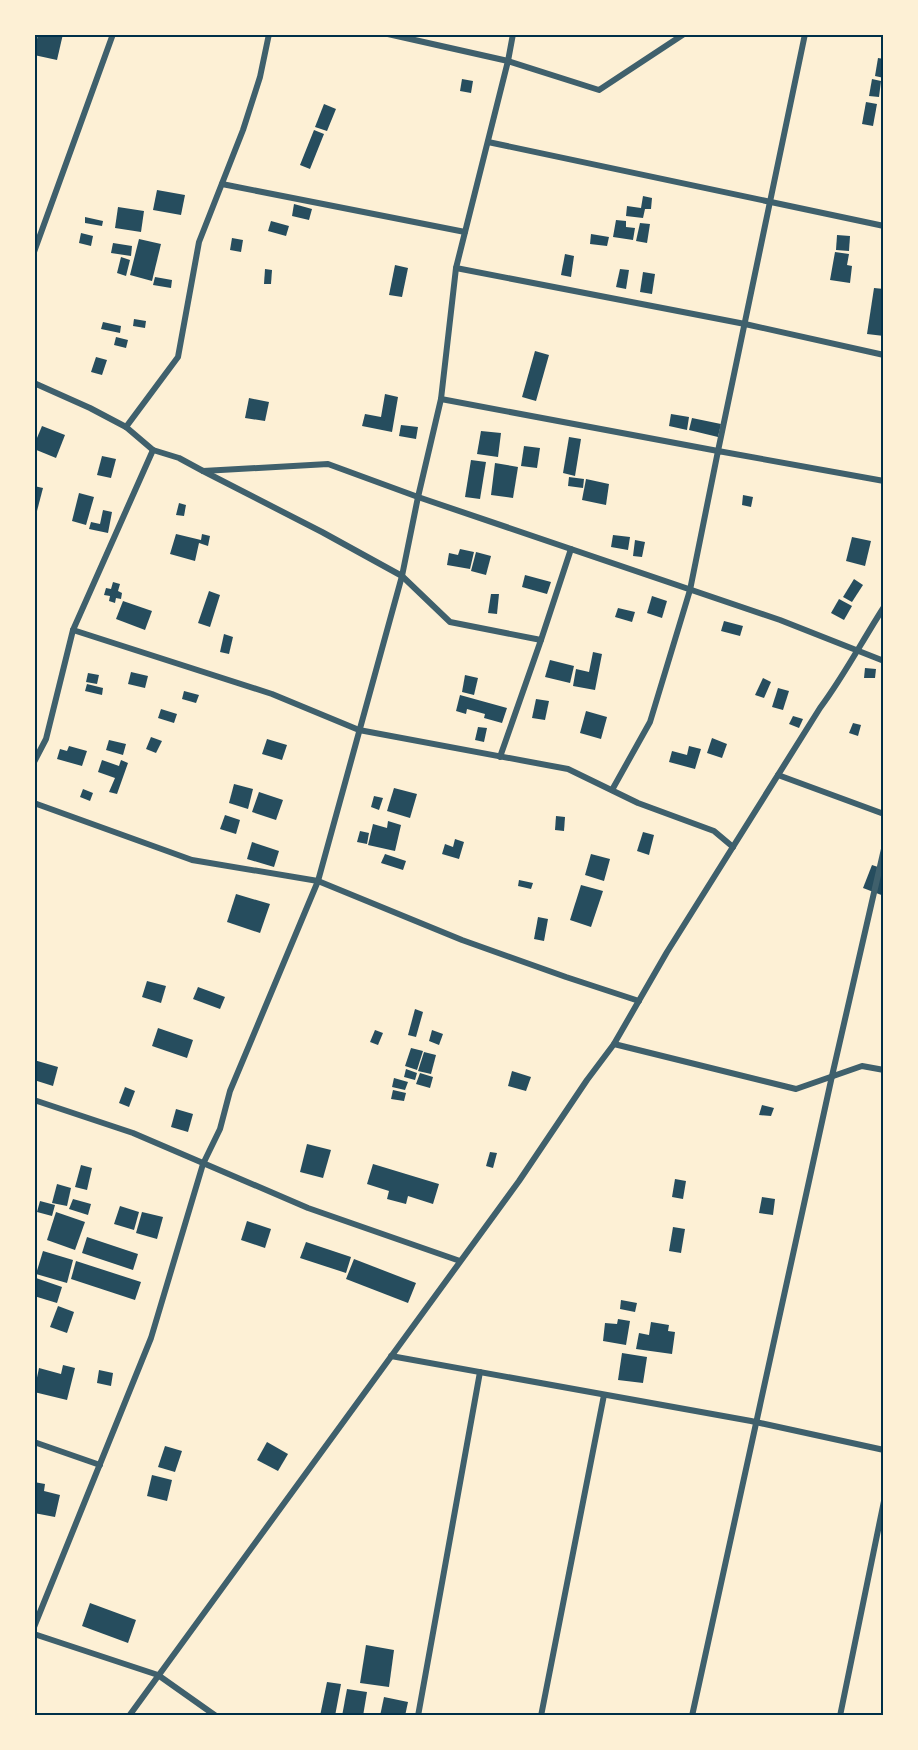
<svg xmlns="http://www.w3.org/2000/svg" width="918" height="1750" viewBox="0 0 918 1750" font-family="'Crimson Pro',serif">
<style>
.building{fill:#264d5e}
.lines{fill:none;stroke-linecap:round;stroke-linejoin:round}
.minor{stroke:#3f606c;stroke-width:6}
.neatline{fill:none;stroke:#003049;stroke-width:2}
</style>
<rect width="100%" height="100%" fill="#fdf0d5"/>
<g class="building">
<polygon points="38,34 63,34 57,60 34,55"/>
<polygon points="878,58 884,59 884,78 875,76"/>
<polygon points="462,79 473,81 471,93 460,91"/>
<polygon points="872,79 881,81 879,97 869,96"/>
<polygon points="866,102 877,104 873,126 862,124"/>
<polygon points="324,104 336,109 327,131 315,127"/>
<polygon points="314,130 324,134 310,169 300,165"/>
<polygon points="157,190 185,195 181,215 153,210"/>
<polygon points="643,196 652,198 651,209 645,209 643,218 626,216 627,206 641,208"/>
<polygon points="294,204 312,209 309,220 292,216"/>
<polygon points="118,207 144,211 141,232 115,228"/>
<polygon points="85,217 103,221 102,226 85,223"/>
<polygon points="616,220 626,221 626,227 635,228 633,240 613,237"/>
<polygon points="271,221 289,226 286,236 268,231"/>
<polygon points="640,223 650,224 647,243 636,241"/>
<polygon points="81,233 93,236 91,246 79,243"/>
<polygon points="591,234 609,237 607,246 590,244"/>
<polygon points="837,235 850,236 849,251 836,250"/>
<polygon points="232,238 243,240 241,252 230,250"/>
<polygon points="139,239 161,244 152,281 130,275"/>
<polygon points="113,243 132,246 131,256 111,253"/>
<polygon points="835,252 849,254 847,265 852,266 850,283 830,280"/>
<polygon points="565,254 574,256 571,277 561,275"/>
<polygon points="121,257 130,260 126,276 117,273"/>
<polygon points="395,265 408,268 402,297 389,295"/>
<polygon points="265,269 272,270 271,284 264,284"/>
<polygon points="620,269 629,270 626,289 616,287"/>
<polygon points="643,272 655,274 652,294 640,292"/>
<polygon points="155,277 172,280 171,288 153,285"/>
<polygon points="874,288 884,289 884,336 867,334"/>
<polygon points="134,319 146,321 145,328 133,326"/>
<polygon points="103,322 121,326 120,333 101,329"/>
<polygon points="116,337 128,340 126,348 114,345"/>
<polygon points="535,351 549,355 536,401 522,397"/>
<polygon points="96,357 107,360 102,375 91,372"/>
<polygon points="385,394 398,397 392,432 362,426 365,414 381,417"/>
<polygon points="249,398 269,402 265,421 245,418"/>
<polygon points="671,414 689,417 687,430 669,426"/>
<polygon points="692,418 721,424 718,437 689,430"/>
<polygon points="401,425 418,427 416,439 399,436"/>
<polygon points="42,426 65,435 56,458 34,449 34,445"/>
<polygon points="481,431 501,433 498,457 477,454"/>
<polygon points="569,437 581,439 575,476 563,473"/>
<polygon points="524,446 540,448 537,468 521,466"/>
<polygon points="102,456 116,459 111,478 97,475"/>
<polygon points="471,460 486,462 480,499 465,497"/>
<polygon points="495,463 518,467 513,498 491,495"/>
<polygon points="569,477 584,479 583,488 568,486"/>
<polygon points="586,479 609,484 606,505 582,500"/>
<polygon points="34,486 43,488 37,511 34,510"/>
<polygon points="79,493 94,497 86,525 72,521"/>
<polygon points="743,495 753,497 751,507 742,505"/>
<polygon points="179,503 186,505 184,516 176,515"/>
<polygon points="103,510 112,512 108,533 89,529 91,522 100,524"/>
<polygon points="176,534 201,540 202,534 210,536 208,546 199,543 195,561 170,554"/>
<polygon points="613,535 630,537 628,550 611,547"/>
<polygon points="852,537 871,541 865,566 846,561"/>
<polygon points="635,540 645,542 642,557 633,556"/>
<polygon points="460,549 474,552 470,569 447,565 449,553 458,555"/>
<polygon points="476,552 491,556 486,575 471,571"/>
<polygon points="525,575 551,582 547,594 522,587"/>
<polygon points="854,579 863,585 852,602 843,597"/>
<polygon points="113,582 120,584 118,591 122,593 121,599 116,598 115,603 109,601 110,596 104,595 106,588 111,589"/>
<polygon points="209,591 220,595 210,627 198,623"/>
<polygon points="491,594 499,594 497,614 488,613"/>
<polygon points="652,596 667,601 662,618 647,613"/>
<polygon points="839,599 852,606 844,620 831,613"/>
<polygon points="123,601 152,611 145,630 116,619"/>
<polygon points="618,608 635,612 632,622 615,617"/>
<polygon points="724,621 743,626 740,636 721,631"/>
<polygon points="224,634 233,637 229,654 220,652"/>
<polygon points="593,652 602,654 595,690 573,686 576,669 589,672"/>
<polygon points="550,660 574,666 570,683 545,677"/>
<polygon points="865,668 876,669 875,678 864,678"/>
<polygon points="131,672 148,676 145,688 128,684"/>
<polygon points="88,673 99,675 97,684 86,682"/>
<polygon points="465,675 478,678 474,695 462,692"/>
<polygon points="763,678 771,682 764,698 755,695"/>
<polygon points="87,684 103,688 102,695 85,691"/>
<polygon points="778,688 789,691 783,710 772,707"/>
<polygon points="184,691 199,695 196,703 182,699"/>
<polygon points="460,695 507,708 502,723 484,718 485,714 467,709 466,714 456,711"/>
<polygon points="536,699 549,701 545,720 532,718"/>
<polygon points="161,709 177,714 174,723 158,718"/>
<polygon points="586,711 607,717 601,739 580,733"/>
<polygon points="793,716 803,719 799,728 789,724"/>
<polygon points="853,723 861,725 858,736 849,733"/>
<polygon points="478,727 487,728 484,742 475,740"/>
<polygon points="151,737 162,741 156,753 146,749"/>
<polygon points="712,738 727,744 722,758 707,753"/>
<polygon points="267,739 287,745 282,760 262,754"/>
<polygon points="109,740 126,744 123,755 106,750"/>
<polygon points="69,746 87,751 82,766 57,759 60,749 67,751"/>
<polygon points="689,746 701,749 695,769 669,762 672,751 687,755"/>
<polygon points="102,760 119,766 121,760 128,763 117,794 109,792 115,778 98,772"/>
<polygon points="234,784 253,789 248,809 229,803"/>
<polygon points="394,788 417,794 410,818 387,811"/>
<polygon points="83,789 93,793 90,801 80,797"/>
<polygon points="259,792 283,800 276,820 252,812"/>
<polygon points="374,796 383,798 379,810 371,807"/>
<polygon points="225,815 240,820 236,834 220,829"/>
<polygon points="556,816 565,817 564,831 555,830"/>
<polygon points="388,821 401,825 395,851 368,845 373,824 387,828"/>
<polygon points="360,831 369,833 367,844 357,842"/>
<polygon points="643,832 654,835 649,855 637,851"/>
<polygon points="455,839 464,842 459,859 442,854 445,844 453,847"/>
<polygon points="252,842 279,851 274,867 247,859"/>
<polygon points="385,854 406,861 403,870 381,863"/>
<polygon points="591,854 610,859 604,881 585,875"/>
<polygon points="872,865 884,869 884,896 863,888"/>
<polygon points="519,880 533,883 531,889 518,886"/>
<polygon points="581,885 603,891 591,927 570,920"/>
<polygon points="236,894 270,904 260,933 227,922"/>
<polygon points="538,917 548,919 544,941 534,939"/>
<polygon points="147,981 166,986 161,1003 142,997"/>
<polygon points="198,987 225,997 220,1009 193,999"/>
<polygon points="415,1009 423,1012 416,1037 408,1035"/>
<polygon points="158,1028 193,1040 187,1058 152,1046"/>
<polygon points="375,1030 383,1033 378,1045 370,1042"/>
<polygon points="432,1030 443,1034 439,1045 429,1041"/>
<polygon points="411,1048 423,1051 417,1070 405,1066"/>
<polygon points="424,1052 436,1055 431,1074 418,1071"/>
<polygon points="34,1060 58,1067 53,1086 34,1080"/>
<polygon points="406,1069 417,1073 415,1080 404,1077"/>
<polygon points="512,1071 531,1077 526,1091 508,1086"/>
<polygon points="420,1073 433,1077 430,1088 416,1084"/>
<polygon points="394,1078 408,1082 405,1090 392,1087"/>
<polygon points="125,1087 135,1091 129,1107 119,1103"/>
<polygon points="393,1090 406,1093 404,1101 391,1099"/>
<polygon points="762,1105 774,1108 771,1116 759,1115"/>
<polygon points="176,1109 193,1114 188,1132 171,1127"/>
<polygon points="307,1144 331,1150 323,1178 300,1172"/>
<polygon points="490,1152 497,1153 493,1168 486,1166"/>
<polygon points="373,1164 439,1184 433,1204 408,1196 406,1204 387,1199 389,1191 367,1184"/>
<polygon points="81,1165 92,1168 87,1190 75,1187"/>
<polygon points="675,1179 686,1181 683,1199 672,1197"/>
<polygon points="57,1184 71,1188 67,1206 52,1203"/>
<polygon points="762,1197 775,1199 773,1215 759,1213"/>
<polygon points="73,1199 91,1204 88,1215 69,1209"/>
<polygon points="40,1201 55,1205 52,1216 37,1212"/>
<polygon points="120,1206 139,1212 134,1230 114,1224"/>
<polygon points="56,1212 85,1222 75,1250 47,1240"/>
<polygon points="142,1212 163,1217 157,1239 136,1233"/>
<polygon points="247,1221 271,1229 265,1248 241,1240"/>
<polygon points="673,1227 685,1229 681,1253 669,1251"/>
<polygon points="87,1237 138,1254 133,1270 82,1253"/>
<polygon points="306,1242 351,1257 346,1273 300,1258"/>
<polygon points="43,1251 73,1260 67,1283 36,1274"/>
<polygon points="354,1259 416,1283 408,1303 346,1279"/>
<polygon points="76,1261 141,1282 135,1300 71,1279"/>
<polygon points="36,1278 62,1287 57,1303 34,1296"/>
<polygon points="621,1300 637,1303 635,1312 620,1309"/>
<polygon points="58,1306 74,1312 67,1333 50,1327"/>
<polygon points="618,1319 630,1321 626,1345 603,1341 605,1323 617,1324"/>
<polygon points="651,1322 669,1325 668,1331 675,1332 672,1354 636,1349 639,1333 649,1335"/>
<polygon points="622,1353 647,1357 643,1383 618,1380"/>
<polygon points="63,1365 75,1368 67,1400 34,1392 39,1368 61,1374"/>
<polygon points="99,1370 113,1373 111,1386 97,1383"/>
<polygon points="267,1442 288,1454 278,1471 257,1460"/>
<polygon points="165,1446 182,1451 175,1472 158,1467"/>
<polygon points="152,1475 172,1480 167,1501 147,1496"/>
<polygon points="34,1482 45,1484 44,1491 60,1495 55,1517 34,1513"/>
<polygon points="90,1603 136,1620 128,1643 82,1626"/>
<polygon points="366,1645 394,1650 389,1687 360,1683"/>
<polygon points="327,1682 341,1684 335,1716 320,1716"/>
<polygon points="347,1689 367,1692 363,1716 342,1716"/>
<polygon points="384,1697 408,1702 405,1716 380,1716"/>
</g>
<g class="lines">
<g class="minor">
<polyline points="388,34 508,61 599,90 684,34"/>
<polyline points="488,142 884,226"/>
<polyline points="222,184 465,232"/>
<polyline points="34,252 113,34"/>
<polyline points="456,268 745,324 884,355"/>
<polyline points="34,383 90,408 126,427 153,450 179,458 203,471 328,464 418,497 780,620 884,661"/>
<polyline points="441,399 718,451 805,34"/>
<polyline points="126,427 178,357 199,242 243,130 260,77 269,34"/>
<polyline points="203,471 322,532 402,576 450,622 541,640"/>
<polyline points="73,630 272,694 359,730 568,769 638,803 714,831 733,847"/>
<polyline points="500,757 541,640 571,549"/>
<polyline points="34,762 46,739 73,630 153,450"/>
<polyline points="778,775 884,814"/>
<polyline points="612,790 650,722 690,590 718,451 884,481"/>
<polyline points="34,803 192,860 318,881 462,940 566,977 639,1001"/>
<polyline points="614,1044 796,1089 862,1066 884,1070"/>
<polyline points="34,1100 133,1133 308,1208 460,1261"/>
<polyline points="391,1356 751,1421 884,1450"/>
<polyline points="34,1442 100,1465"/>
<polyline points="34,1627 151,1338 203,1164 220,1129 230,1091 318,881 402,576 418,497 441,399 456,268 508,61 513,34"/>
<polyline points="34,1634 158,1675 216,1716"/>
<path d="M129,1716L519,1181L587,1080L614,1044L667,952L820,708C844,676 862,641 884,607"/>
<polyline points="418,1716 480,1372"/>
<polyline points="541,1716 604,1395"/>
<polyline points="692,1716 832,1076 884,849"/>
<polyline points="840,1716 884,1501"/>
</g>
</g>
<rect width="918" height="1750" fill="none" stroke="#fdf0d5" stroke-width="72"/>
<rect x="36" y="36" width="846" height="1678" class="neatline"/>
</svg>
